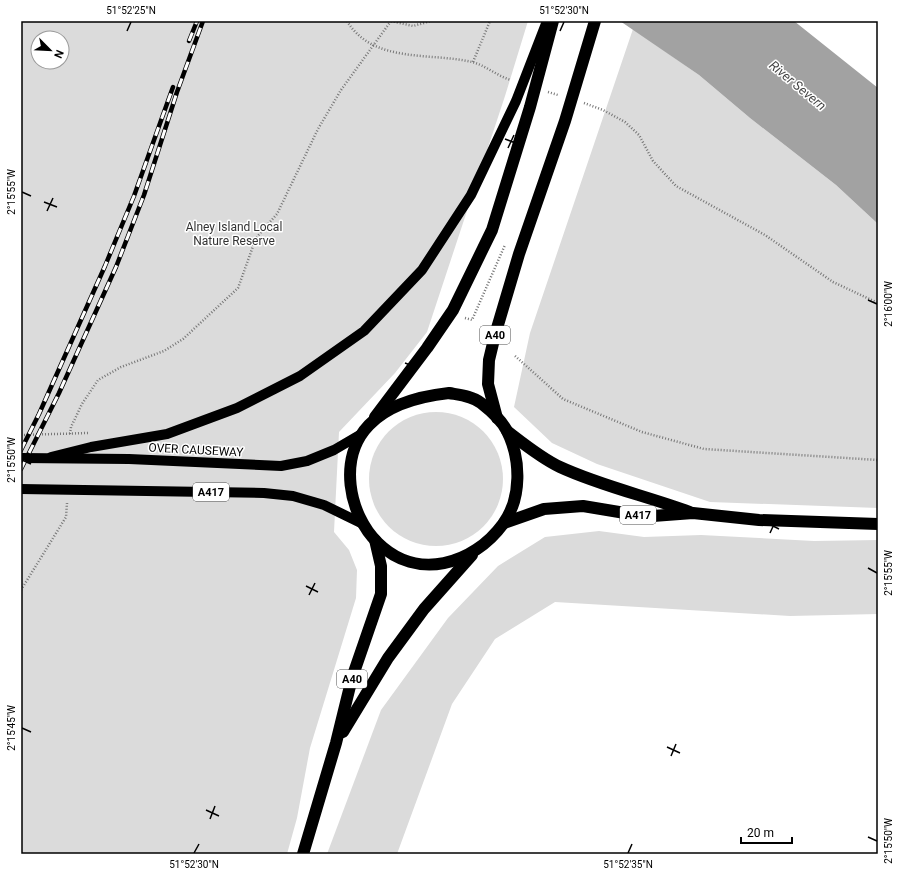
<svg xmlns="http://www.w3.org/2000/svg" width="899" height="875" viewBox="0 0 899 875" font-family="Roboto,sans-serif">
<style>
.green{fill:#dbdbdb;fill-rule:evenodd}
.water{fill:#a2a2a2}
.lines{fill:none;stroke-linecap:round;stroke-linejoin:round}
.path{stroke:#767676;stroke-width:2.5;stroke-dasharray:1 2;stroke-linecap:butt}
.major{stroke:#000;stroke-width:10}
.highway{stroke:#000;stroke-width:12}
.rail-casing{stroke:#000;stroke-width:4.5}
.rail{stroke:#fff;stroke-width:3;stroke-dasharray:9;stroke-linecap:butt}
.ticks{fill:none;stroke:#000;stroke-width:1.5}
.labels{text-anchor:middle;stroke-width:3;stroke-linejoin:round;paint-order:stroke}
.shield{fill:#fff;stroke:#4c4c4c;stroke-width:1}
.shield-label{font-size:11px;font-weight:bold;fill:#000}
.park-label{font-size:12px;fill:#323232;stroke:#fff}
.street-label{font-size:12px;fill:#000;stroke:#fff}
.water-label{font-size:13px;font-style:italic;fill:#434343;stroke:#fff}
.neatline{fill:none;stroke:#000;stroke-width:1.5}
.ticks-label{font-size:10px;text-anchor:middle;fill:#000}
</style>
<rect width="100%" height="100%" fill="#fff"/>
<g class="green">
<path d="M21,21H528L505,96L427,332L395,373L339,432L334,532L349,550L357,570L356,598L310,748L297,818L287,854H21ZM38,38H62V62H38Z"/>
<polygon points="633,29 699,75 750,118 836,185 878,224 878,508 710,502 597,464 552,443 514,407 530,333"/>
<circle cx="436" cy="479" r="67"/>
<polygon points="599,531 644,537 701,535 814,541 878,540 878,614 790,616 555,602 495,639 452,704 397,854 327,854 381,710 448,618 498,566 545,537"/>
</g>
<polygon class="water" points="620,21 794,21 878,88 878,224 836,185 750,118 699,75"/>
<g class="lines">
<g class="path">
<path d="M347,21C373,64 430,52 472,62C485,65 497,76 511,80"/>
<polyline points="391,21 413,26 431,21"/>
<polyline points="473,62 490,21"/>
<polyline points="548,92 558,95"/>
<polyline points="584,103 603,110 625,122 639,135 653,161 676,186 765,235 833,282 878,303"/>
<polyline points="465,318 472,320 505,245"/>
<polyline points="515,356 563,399 642,432 704,449 878,460"/>
<polyline points="70,434 71,427 82,404 98,380 121,367 164,351 183,339 238,288 256,238 277,214 318,129 341,90 391,21"/>
<polyline points="21,435 88,433"/>
<polyline points="21,590 66,517 67,503"/>
</g>
<g class="major">
<polyline points="51,457 91,447 167,434 237,408 300,376 364,331 422,270 471,195 516,101 547,21"/>
<polyline points="21,458 129,459 281,466 307,461 334,450 363,433"/>
<polyline points="21,489 264,493 293,496 324,505 363,524"/>
</g>
<g class="highway">
<path d="M449,393C460,395 472,396 481,403C490,410 502,421 507,431C521,459 522,498 503,524C473,565 417,581 378,543C348,514 338,457 369,425C389,404 422,396 449,393Z"/>
<polyline points="375,417 427,348 453,310 492,230 530,107 553,21"/>
<polyline points="497,418 488,384 489,360 495,335 519,254 565,121 595,21"/>
<path d="M507,431C524,444 541,458 560,467C601,486 647,496 690,512"/>
<polyline points="504,523 544,509 583,506 631,514 653,516 693,513 759,520 878,524"/>
<polyline points="343,732 388,658 424,609 472,555"/>
<polyline points="303,854 336,743 352,678 381,594 381,566 375,540"/>
</g>
<defs>
<g id="rail">
<polyline points="189,41 197,21"/>
<polyline points="21,450 39,414 105,266 134,196 173,87"/>
<polyline points="21,469 59,393 116,267 144,195 177,92 203,21"/>
</g>
</defs>
<use href="#rail" class="rail-casing"/>
<use href="#rail" class="rail"/>
</g>
<path class="ticks" d="M127,31L131,22M560,31L564,22M505,139L518,144M508,148L514,135M22,192L31,196M44,202L57,207M47,211L53,198M868,300L877,304M405,363L418,368M409,372L414,359M22,460L31,464M767,523L779,529M770,533L776,520M868,568L877,573M306,586L318,592M309,595L315,583M22,728L31,732M667,747L680,753M671,756L676,744M206,810L219,816M210,819L215,806M868,837L877,841M194,853L199,844M628,853L632,844"/>
<g class="labels">
<g class="shield">
<rect x="480" y="326" width="30" height="18" rx="3"/>
<rect x="193" y="483" width="36" height="18" rx="3"/>
<rect x="620" y="506" width="36" height="18" rx="3"/>
<rect x="337" y="670" width="30" height="18" rx="3"/>
</g>
<g class="shield-label">
<text x="495" y="339">A40</text>
<text x="211" y="496">A417</text>
<text x="638" y="519">A417</text>
<text x="352" y="683">A40</text>
</g>
<g class="park-label">
<text x="234" y="231">Alney Island Local<tspan x="234" dy="14">Nature Reserve</tspan></text>
</g>
<g class="street-label">
<text transform="translate(196 450) rotate(3)" y="4">OVER CAUSEWAY</text>
</g>
<g class="water-label">
<text transform="translate(798 85) rotate(40)" y="5">River Severn</text>
</g>
</g>
<rect width="899" height="875" fill="none" stroke="#ffffff" stroke-width="44"/>
<g transform="translate(50 50) rotate(114)"><circle r="19" fill="#ffffff" stroke="#999999"/>
<path d="M0-3L7 15L0 10L-7 15Z" fill="#000000"/>
<text y="-6" font-size="11" font-weight="bold" text-anchor="middle" fill="#000000">N</text>
</g>
<path d="M741 837v6h51v-6" fill="none" stroke="#000000" stroke-width="2"/>
<text x="747" y="837" font-size="12" fill="#000000" stroke="#ffffff" stroke-width="3" paint-order="stroke">20 m</text>
<rect x="22" y="22" width="855" height="831" class="neatline"/>
<g class="ticks-label">
<text x="131" y="14">51°52'25"N</text>
<text x="564" y="14">51°52'30"N</text>
<text transform="translate(11 192) rotate(-90)" y="4">2°15'55"W</text>
<text transform="translate(888 304) rotate(-90)" y="4">2°16'00"W</text>
<text transform="translate(11 460) rotate(-90)" y="4">2°15'50"W</text>
<text transform="translate(888 573) rotate(-90)" y="4">2°15'55"W</text>
<text transform="translate(11 728) rotate(-90)" y="4">2°15'45"W</text>
<text transform="translate(888 841) rotate(-90)" y="4">2°15'50"W</text>
<text x="194" y="868">51°52'30"N</text>
<text x="628" y="868">51°52'35"N</text>
</g>
</svg>
